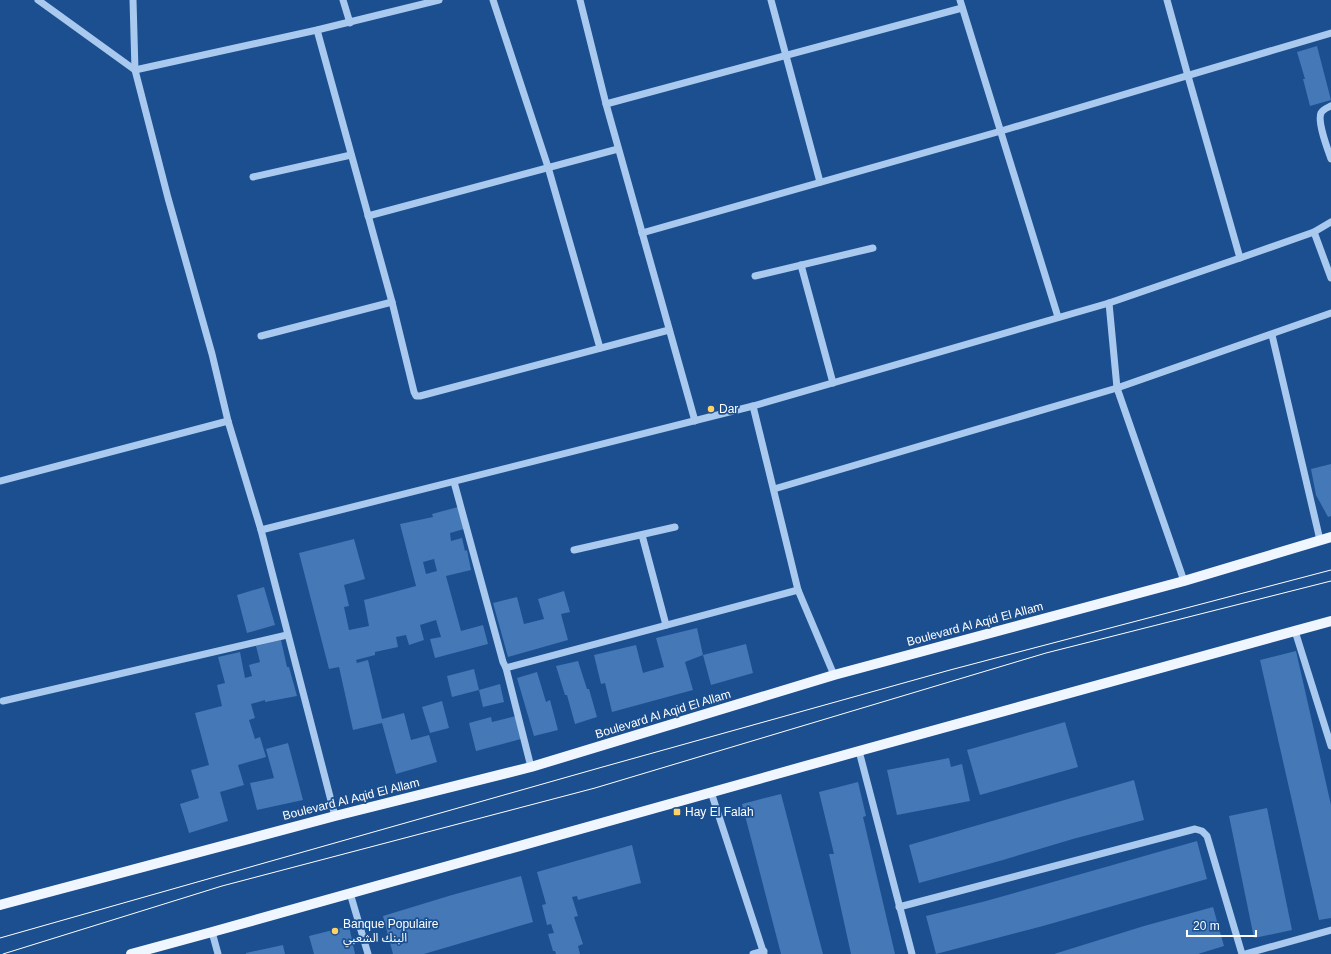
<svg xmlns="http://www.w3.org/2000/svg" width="1331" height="954" viewBox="0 0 1331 954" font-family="Arial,'Noto Sans Arabic',sans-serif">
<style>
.building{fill:#4478b7;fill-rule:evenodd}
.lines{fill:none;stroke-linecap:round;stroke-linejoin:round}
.minor{stroke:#a9c9ee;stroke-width:7}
.major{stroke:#f0f6ff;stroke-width:10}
.tram{stroke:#fff;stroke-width:1}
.poi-dot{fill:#ffd166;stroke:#1b4f8f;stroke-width:1.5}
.labels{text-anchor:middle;stroke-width:3.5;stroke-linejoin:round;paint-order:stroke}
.poi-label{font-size:12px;fill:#fff;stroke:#1b4f8f;text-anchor:start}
.street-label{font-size:12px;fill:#fff;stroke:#1b4f8f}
</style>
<rect width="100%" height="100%" fill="#1b4f8f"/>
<g class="building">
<polygon points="1317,46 1331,100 1310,106 1303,79 1305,79 1297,52"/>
<polygon points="1331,464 1331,516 1328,517 1316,495 1311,469"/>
<path d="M458,507L464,529L450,533L451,541L462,538L465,551L467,550L471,570L446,576L461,631L483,625L488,644L435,658L430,639L441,637L436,620L420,625L424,640L409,645L406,635L396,637L398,647L375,652V655L356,660L357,663L368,660L382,719L404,713L411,740L429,735L437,762L396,774L382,723L353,730L339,667L329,669L299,553L354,539L365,579L344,585L349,606L344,607L349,630L369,626L364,600L416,586L400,524L433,517L432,514ZM434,559L437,571L426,574L423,562Z"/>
<polygon points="264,587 275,625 247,633 237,595"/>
<polygon points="564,591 570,612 561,614 568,640 508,657 493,603 517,597 524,624 544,619 538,599"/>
<polygon points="697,628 703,655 685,662 693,690 612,712 605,683 601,684 594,655 636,645 643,673 646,672 664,667 656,638"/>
<polygon points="281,640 287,667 289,667 297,696 265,702 265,700 251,704 255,718 249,720 255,739 260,737 266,757 238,765 244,785 220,792 228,821 189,833 180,804 199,798 191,770 209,765 195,713 222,706 217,685 225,683 218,657 240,652 245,678 252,676 249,665 260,662 256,646"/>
<polygon points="746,644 753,673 711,685 703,655"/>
<polygon points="1296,651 1331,805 1331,918 1319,920 1260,660"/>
<polygon points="578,661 587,689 589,689 597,717 575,724 567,695 565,695 556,666"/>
<polygon points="474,669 479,690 452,697 447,676"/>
<polygon points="537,672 546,702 550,700 558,730 534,736 517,678"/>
<polygon points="500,684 504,702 483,707 479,690"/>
<polygon points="442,701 449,728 430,733 422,707"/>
<polygon points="516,716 521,739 476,751 469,723 491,717 492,722"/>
<polygon points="1065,722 1078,767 980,795 967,750"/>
<polygon points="288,743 303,800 257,810 250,783 274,778 266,749"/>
<polygon points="949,758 951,767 962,764 970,801 897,815 887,770"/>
<polygon points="1134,780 1144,820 1073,839 1003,860 919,883 909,845"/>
<polygon points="858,782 866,816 863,817 895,954 851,954 829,854 834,854 819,792"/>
<polygon points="781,794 823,954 781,954 742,804"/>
<polygon points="1267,808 1292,930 1254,938 1229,816"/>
<polygon points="1197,841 1207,879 1043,926 936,954 926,916 986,901"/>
<polygon points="632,845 641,883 578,900 577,896 572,897 578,916 574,917 583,944 578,946 580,954 556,954 555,951 553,951 548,934 554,933 551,924 547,925 542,905 546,904 537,872"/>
<polygon points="521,876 533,922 424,954 393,954 383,916 452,895"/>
<polygon points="1213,907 1224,946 1198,954 1054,954 1144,926"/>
<polygon points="349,926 355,954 314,954 309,936"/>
<polygon points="283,945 285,954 246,954 246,953"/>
</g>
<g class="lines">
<g class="minor">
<polyline points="38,0 135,70 317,30 439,0"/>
<polyline points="133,0 135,70 168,198 212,354 228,421 261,530 335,816"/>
<polyline points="343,0 350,23"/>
<polyline points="493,0 548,167 600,348"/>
<polyline points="580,0 606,104 695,421"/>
<polyline points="771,0 820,182"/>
<polyline points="960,0 1058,317"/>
<polyline points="1167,0 1188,76 1240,258"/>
<polyline points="317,30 392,302 414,392 416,396 420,396 669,330"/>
<polyline points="606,104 962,8"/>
<path d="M1331,106C1327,108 1323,109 1321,113C1317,122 1328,150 1331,159"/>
<polyline points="253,177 351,155"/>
<polyline points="368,216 618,149"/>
<polyline points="1314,232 1331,278"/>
<polyline points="642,233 1001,131 1331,33"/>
<polyline points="801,265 833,383"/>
<polyline points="755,276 873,248"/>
<polyline points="1109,303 1117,388 1184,581"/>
<polyline points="1272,335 1320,540"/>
<polyline points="261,336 392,302"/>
<polyline points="753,406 798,590 834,675"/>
<polyline points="0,481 228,421"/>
<polyline points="454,482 503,662 506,668 531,767"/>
<polyline points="774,489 1117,388 1331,313"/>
<polyline points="261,530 753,406 1109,303 1240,258 1314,232 1331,222"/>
<polyline points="642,535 666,625"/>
<polyline points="574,550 675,527"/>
<polyline points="1295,631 1331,746"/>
<polyline points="506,668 798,590"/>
<polyline points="3,701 287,635"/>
<polyline points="859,751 912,954"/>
<polyline points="711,792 764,954"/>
<polyline points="350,893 368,954"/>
<polyline points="899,907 1195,829 1202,831 1207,836 1242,954"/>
<polyline points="212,932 218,954"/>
<polyline points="753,954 764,951"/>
<polyline points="1245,954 1331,930"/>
</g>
<g class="major">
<polyline points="0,905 335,816 531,767 834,675 1184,581 1331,537"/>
<polyline points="131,954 212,932 859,751 1331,621"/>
</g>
<g class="tram">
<polyline points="0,938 599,768 950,670 1331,570"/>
<polyline points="3,954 222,886 595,788 1046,653 1331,581"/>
</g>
</g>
<g class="poi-dot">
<circle cx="711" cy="409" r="4"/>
<rect x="673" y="808" width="8" height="8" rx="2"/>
<circle cx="335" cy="931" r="4"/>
</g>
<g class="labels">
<g class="poi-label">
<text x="719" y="413">Dar</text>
<text x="685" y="816">Hay El Falah</text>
<text x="343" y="928">Banque Populaire<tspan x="343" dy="14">البنك الشعبي</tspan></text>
</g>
<g class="street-label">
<text transform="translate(975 624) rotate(-15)" y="4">Boulevard Al Aqid El Allam</text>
<text transform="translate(663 714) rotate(-17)" y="4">Boulevard Al Aqid El Allam</text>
<text transform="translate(351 799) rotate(-14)" y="4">Boulevard Al Aqid El Allam</text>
</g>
</g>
<path d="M1187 930v6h69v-6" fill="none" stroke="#ffffff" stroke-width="2"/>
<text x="1193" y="930" font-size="12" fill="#ffffff" stroke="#1b4f8f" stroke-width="3" paint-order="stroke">20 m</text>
</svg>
